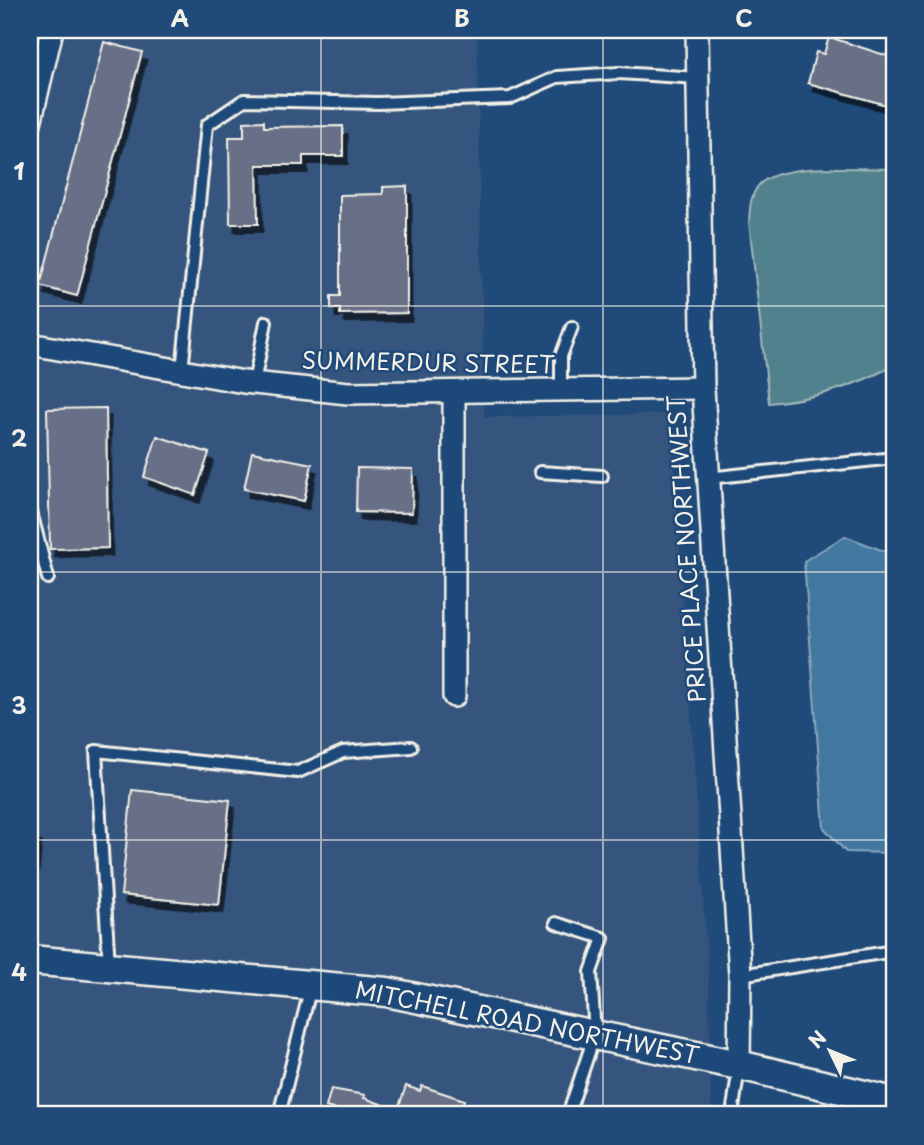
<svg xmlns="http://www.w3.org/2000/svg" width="924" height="1145" viewBox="0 0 924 1145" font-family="'Playpen Sans',sans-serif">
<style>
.built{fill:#35557e}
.green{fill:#51818c;stroke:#a2b9ba;stroke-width:2}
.water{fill:#4377a0;stroke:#8aa8bd;stroke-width:2}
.building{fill:#677087;stroke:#f4f1e8;stroke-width:2;filter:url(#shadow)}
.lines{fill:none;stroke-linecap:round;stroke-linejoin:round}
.lane-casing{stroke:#f4f1e8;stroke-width:16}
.street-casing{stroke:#f4f1e8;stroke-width:26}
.secondary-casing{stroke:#f4f1e8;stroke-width:33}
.lane{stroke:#1f4a7a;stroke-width:10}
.street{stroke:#1f4a7a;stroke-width:21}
.secondary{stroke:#1f4a7a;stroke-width:28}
.grid{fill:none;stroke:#f4f1e8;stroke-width:2;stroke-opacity:0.55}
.labels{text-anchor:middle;stroke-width:5;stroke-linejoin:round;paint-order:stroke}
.street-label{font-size:23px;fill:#f4f1e8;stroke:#1f4a7a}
.neatline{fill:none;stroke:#f4f1e8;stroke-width:2.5}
.grid-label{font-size:23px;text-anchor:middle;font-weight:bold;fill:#f4f1e8}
</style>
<defs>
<filter id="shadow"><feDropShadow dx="4.5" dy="8" stdDeviation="0" flood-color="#0009"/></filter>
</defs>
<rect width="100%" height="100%" fill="#1f4a7a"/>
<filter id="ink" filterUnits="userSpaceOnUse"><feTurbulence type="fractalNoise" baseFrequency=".0143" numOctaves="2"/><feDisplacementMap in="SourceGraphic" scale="14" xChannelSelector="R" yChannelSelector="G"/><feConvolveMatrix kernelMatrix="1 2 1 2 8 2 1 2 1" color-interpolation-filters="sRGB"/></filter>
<g filter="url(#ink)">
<polygon class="built" points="30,30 477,30 484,417 671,414 709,987 711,1106 755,1115 30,1115"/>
<path class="green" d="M894,169V365C854,387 815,399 769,403L749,221C750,208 750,197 758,186C778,161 863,169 894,169Z"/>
<polygon class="water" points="845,536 894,555 894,853 846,852 824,828 804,561"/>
<g class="building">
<polygon points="829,37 894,58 894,93 890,106 808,83 816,52 824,54"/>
<polygon points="104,42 142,52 77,296 40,286"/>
<polygon points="264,121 264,127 343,126 343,156 303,156 303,165 257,165 258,224 230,224 229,137 244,137 244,122"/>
<polygon points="407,186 407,313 340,314 340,309 331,309 331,296 340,296 340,195 383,194 383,187"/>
<polygon points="106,408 108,548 50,549 47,409"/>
<polygon points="157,436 209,453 195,495 144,477"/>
<polygon points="252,452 312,464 304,501 244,489"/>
<polygon points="357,468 413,469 412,513 356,512"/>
<polygon points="132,790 230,800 219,905 121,895"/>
<polygon points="30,833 37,834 31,895 30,895"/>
<polygon points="406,1086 420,1091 422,1086 464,1100 459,1115 396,1115"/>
<polygon points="331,1089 365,1095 364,1098 395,1109 394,1115 335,1115 336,1110 326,1107"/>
</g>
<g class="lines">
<defs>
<g id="lane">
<polyline points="182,371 207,125 244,100 378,103 510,98 557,77 619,73 698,78"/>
<polyline points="254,383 266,322"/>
<polyline points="561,392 561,356 572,327"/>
<polyline points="540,472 602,476"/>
<polyline points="708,478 894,458"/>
<polyline points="30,508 48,578"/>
<polyline points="30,922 30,926"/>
<polyline points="556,923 603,938 591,972 595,1034 568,1115"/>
<polyline points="109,966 96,751 298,772 343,752 411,747"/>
<polyline points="740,975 894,951"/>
<polyline points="279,1115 311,986"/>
<polyline points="732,1115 739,1067"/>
</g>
<g id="street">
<polyline points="697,30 703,388 740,975 739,1065"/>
<polyline points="30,123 52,30"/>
<polyline points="30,344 244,382 348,393 703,388"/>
<polyline points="454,393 454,696"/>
</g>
<polyline id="secondary" points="30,960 387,992 739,1065 894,1102"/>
</defs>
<use href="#lane" class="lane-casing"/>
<use href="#street" class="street-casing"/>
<use href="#secondary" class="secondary-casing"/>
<use href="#lane" class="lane"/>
<use href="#street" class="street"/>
<use href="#secondary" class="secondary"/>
</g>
</g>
<path class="grid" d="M321,30V1115M603,30V1115M30,306H894M30,572H894M30,840H894"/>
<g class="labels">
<g class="street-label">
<text transform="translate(428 363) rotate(1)" y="8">SUMMERDUR STREET</text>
<text transform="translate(687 549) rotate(-94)" y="8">PRICE PLACE NORTHWEST</text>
<text transform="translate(527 1023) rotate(11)" y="8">MITCHELL ROAD NORTHWEST</text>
</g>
</g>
<rect width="924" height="1145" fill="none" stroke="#1f4a7a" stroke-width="77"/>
<g transform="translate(830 1051) rotate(313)" stroke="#1f4a7a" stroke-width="5" paint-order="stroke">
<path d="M0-5L12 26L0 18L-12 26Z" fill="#f4f1e8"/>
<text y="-10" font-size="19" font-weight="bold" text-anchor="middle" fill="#f4f1e8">N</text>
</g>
<rect x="38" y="38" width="848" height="1068" class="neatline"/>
<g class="grid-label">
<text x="180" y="27">A</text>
<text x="462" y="27">B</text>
<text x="744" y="27">C</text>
<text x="19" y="180">1</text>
<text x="19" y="447">2</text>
<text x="19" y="714">3</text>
<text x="19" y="981">4</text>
</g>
</svg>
